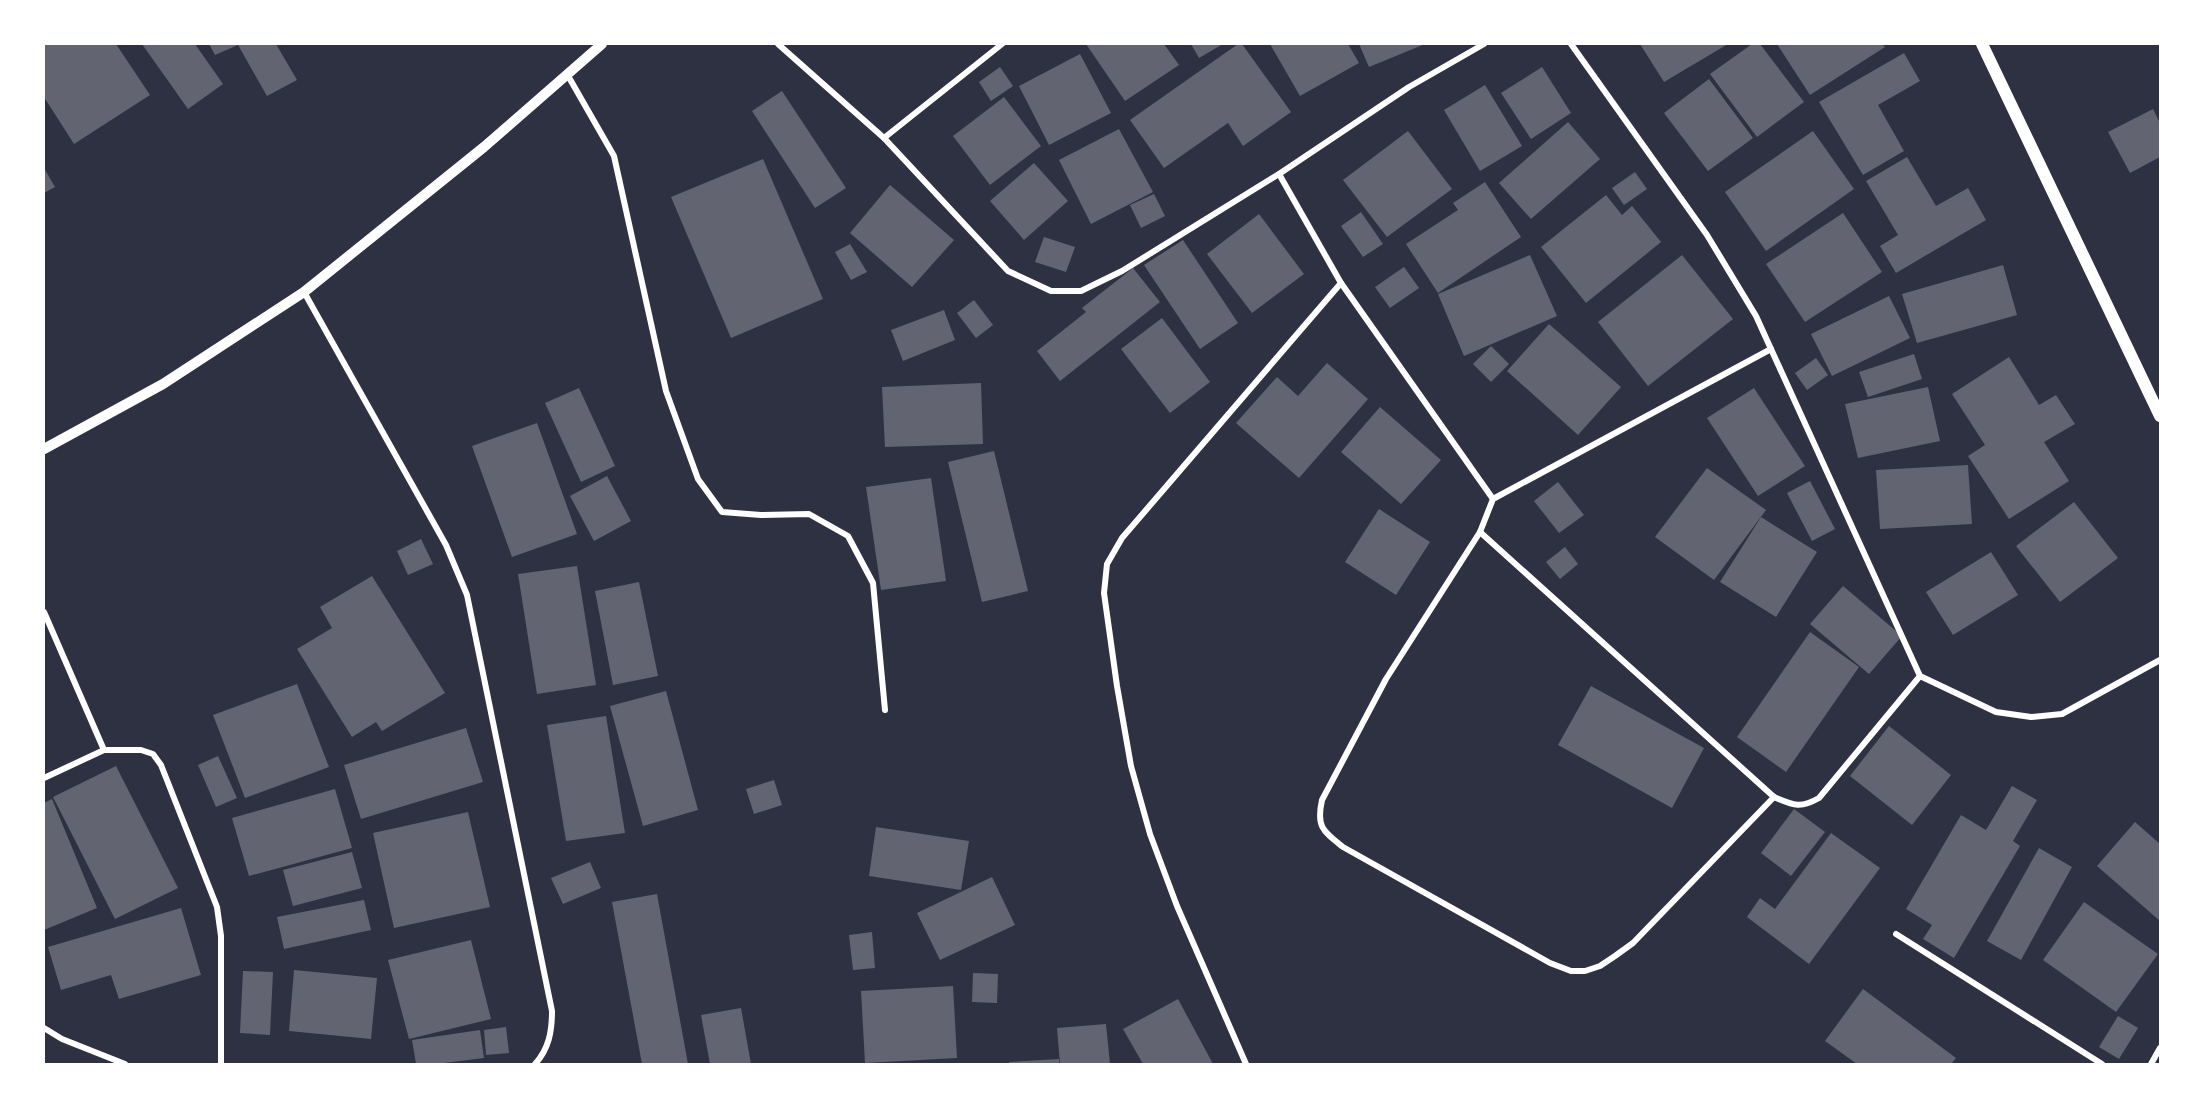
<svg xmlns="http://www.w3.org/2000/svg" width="2204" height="1108" viewBox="0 0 2204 1108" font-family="Lato,sans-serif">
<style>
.building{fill:#626471}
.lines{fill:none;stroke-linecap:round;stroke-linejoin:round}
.minor{stroke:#fff;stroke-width:6}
.tertiary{stroke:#fff;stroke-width:10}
.secondary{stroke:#fff;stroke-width:12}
</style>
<rect width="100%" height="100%" fill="#2d3142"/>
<g class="building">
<polygon points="44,44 116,44 150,95 74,144 44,97"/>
<polygon points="142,44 195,44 223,84 188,109"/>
<polygon points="209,44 276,44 297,80 267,96 238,45 215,55"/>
<polygon points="1086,44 1164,44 1179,65 1125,101"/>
<polygon points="1191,44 1223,44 1199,58"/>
<polygon points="1238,44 1242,44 1291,112 1243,146 1228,123 1164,168 1130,120"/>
<polygon points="1270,44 1348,44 1359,63 1300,96"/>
<polygon points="1359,44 1425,44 1369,67"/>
<polygon points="1640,44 1728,44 1664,82"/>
<polygon points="1752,44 1760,44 1804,102 1757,137 1710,74"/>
<polygon points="1777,44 1882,44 1885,47 1810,95"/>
<polygon points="1904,53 1920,81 1878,105 1904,151 1863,175 1819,102"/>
<polygon points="1080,54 1111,113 1049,145 1019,86"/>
<polygon points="1000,67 1013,86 991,101 979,82"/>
<polygon points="1542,67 1571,113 1531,139 1501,93"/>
<polygon points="1709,79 1753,138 1708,171 1664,113"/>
<polygon points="1485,85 1522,146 1480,171 1444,110"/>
<polygon points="782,91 846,188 815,208 752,111"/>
<polygon points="1004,97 1041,146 990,185 953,136"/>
<polygon points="2153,109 2160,123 2160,157 2130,173 2108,132"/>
<polygon points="1568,122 1600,159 1531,219 1499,183"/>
<polygon points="1119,129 1153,192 1091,224 1059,160"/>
<polygon points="1408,131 1452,189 1387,237 1343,180"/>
<polygon points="1813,131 1854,189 1766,251 1725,192"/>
<polygon points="1907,157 1936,206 1968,188 1986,220 1896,273 1880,246 1898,235 1866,181"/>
<polygon points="763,159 823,299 731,338 671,197"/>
<polygon points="1034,163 1068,201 1024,240 990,201"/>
<polygon points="44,168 55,187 44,193"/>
<polygon points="1635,172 1647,189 1624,205 1612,188"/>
<polygon points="1485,182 1521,237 1438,293 1406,244 1458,210 1453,203"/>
<polygon points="890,185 954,240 912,287 850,233"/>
<polygon points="1154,194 1165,216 1141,228 1130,205"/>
<polygon points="1606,195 1622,215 1632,206 1661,242 1586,303 1541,247"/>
<polygon points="1361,212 1383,244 1363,257 1341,226"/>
<polygon points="1843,213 1882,272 1805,322 1766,264"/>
<polygon points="1259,214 1304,274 1252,313 1207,254"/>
<polygon points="1044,237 1075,247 1066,272 1035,262"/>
<polygon points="1183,240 1238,323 1200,349 1144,265"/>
<polygon points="850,244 867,272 851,280 835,252"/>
<polygon points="1530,255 1557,316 1464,356 1438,294"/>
<polygon points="1682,255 1733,319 1648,386 1598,322"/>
<polygon points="2003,265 2017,315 1917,343 1902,294"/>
<polygon points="1404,267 1419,288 1390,308 1375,287"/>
<polygon points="1133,268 1160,302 1060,381 1037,351 1086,312 1082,308"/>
<polygon points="1889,296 1910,338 1832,376 1811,334"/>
<polygon points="974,300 993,325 976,338 957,313"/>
<polygon points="944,310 955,340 903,361 891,330"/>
<polygon points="1162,318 1210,382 1170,413 1121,349"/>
<polygon points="1549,324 1621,387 1578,435 1507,371"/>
<polygon points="1491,346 1509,364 1491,382 1473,364"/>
<polygon points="1914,354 1922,379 1868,397 1859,372"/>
<polygon points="2009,357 2039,405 2056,395 2075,424 2044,442 2069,481 2009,519 1968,456 1985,445 1952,394"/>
<polygon points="1816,358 1828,375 1807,390 1795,373"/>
<polygon points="1327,363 1368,399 1299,478 1236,423 1277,377 1298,396"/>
<polygon points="981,383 983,444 885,447 882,387"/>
<polygon points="1928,387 1940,441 1858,458 1845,404"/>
<polygon points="579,388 615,466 581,482 545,403"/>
<polygon points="1754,388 1805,466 1758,496 1707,418"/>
<polygon points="1380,407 1441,460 1401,504 1341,452"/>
<polygon points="537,423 577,534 512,557 472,446"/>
<polygon points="994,451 1028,591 982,602 948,462"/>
<polygon points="1968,465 1972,524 1880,529 1876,470"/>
<polygon points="1707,468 1766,510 1714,580 1655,537"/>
<polygon points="607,476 631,521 594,541 570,496"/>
<polygon points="931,478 946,581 881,590 866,487"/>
<polygon points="1810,481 1835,529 1812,541 1787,493"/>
<polygon points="1558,482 1584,515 1559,533 1534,501"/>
<polygon points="2074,502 2118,558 2060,602 2016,546"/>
<polygon points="1379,509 1430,542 1396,595 1345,562"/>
<polygon points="1761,517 1817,552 1776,617 1720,582"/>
<polygon points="421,539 433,564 408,575 397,551"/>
<polygon points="1565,547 1578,564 1560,579 1546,562"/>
<polygon points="1991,552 2018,595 1953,635 1926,592"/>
<polygon points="577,566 596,685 537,694 518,574"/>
<polygon points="372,576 445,693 382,731 376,722 352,737 297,649 332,628 320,607"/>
<polygon points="639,582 658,676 613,685 595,591"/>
<polygon points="1843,586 1902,636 1869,674 1810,624"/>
<polygon points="1810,632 1859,667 1786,772 1737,737"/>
<polygon points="297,684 329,767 245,798 213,715"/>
<polygon points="1591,686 1704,748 1672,808 1558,745"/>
<polygon points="666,691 698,810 643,826 610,706"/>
<polygon points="606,716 625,833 566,841 547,725"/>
<polygon points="1889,726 1951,775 1912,825 1850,776"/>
<polygon points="466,728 483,782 361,819 344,765"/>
<polygon points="218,756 237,798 216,807 198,765"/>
<polygon points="116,766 178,888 115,919 53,797"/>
<polygon points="774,780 782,805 754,814 746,789"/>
<polygon points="2012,786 2037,800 2013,841 2020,846 1954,958 1923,939 1932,925 1906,909 1961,815 1986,830"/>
<polygon points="335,789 352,848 249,876 232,818"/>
<polygon points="52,799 97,908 44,930 44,803"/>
<polygon points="1794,809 1825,832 1791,876 1761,853"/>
<polygon points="468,812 490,907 394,928 373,833"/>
<polygon points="2135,822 2160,844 2160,921 2097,866"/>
<polygon points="876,827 969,841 961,890 869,876"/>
<polygon points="1831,833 1880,868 1809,964 1747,917 1760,898 1775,909"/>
<polygon points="2039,848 2072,867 2021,960 1987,941"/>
<polygon points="352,852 362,888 293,906 283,870"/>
<polygon points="590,862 601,888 563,904 551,878"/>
<polygon points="992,877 1015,925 940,960 917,913"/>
<polygon points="657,894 688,1064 642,1064 612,902"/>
<polygon points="364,900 371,930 284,949 277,917"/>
<polygon points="2084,902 2158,954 2116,1012 2043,960"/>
<polygon points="181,908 201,975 119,999 111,975 61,990 48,947"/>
<polygon points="872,932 875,968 853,970 849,935"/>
<polygon points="471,940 491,1019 409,1039 388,960"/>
<polygon points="294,970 377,978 371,1039 289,1031"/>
<polygon points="243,971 273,972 270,1035 240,1033"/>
<polygon points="973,973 998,974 997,1003 972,1002"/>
<polygon points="953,986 957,1058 865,1063 861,991"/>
<polygon points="1863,989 1956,1058 1951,1064 1857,1064 1825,1041"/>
<polygon points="1178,999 1213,1064 1143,1064 1123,1029"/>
<polygon points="741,1008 751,1064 710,1064 701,1015"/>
<polygon points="2118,1016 2138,1028 2119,1059 2099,1047"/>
<polygon points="1106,1024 1110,1064 1060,1064 1057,1028"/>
<polygon points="506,1027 509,1053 486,1055 484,1030"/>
<polygon points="480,1030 484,1058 436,1064 416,1064 412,1040"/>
<polygon points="1059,1059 1059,1064 1009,1064 1009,1062"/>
</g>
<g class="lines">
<g class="minor">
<polyline points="778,44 884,138 1008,271 1051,291 1081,291 1122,271 1279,174 1409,87 1484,44"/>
<polyline points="1571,44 1707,235 1756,316 1920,676 1996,712 2031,717 2062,714 2160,660"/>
<polyline points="567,74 614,156 666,391 698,479 722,512 761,515 809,514 848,536 873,583 885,710"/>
<polyline points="884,138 1002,44"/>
<polyline points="1279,174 1341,283 1493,499"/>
<path d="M304,292L446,545L467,595L552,1011C552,1031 549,1049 535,1064"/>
<path d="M1771,349L1493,499L1480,532L1386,679L1322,800C1316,827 1323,831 1343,847L1550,963L1571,971H1585L1600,966L1615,956L1633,943L1774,797"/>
<path d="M1480,532L1774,797C1793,805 1800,809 1819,798L1920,676"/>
<polyline points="44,612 104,750"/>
<polyline points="44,778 104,750 141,750 153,754 161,765 217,907 221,936 221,1064"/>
<polyline points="1896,934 2102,1064"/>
<polyline points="44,1028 62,1039 125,1064"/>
<polyline points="1246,1064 1177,906 1150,834 1131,766 1117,686 1104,593 1107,564 1122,538 1341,283"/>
<polyline points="2151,1064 2160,1048"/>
</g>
<polyline class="tertiary" points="44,449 163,384 304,292 484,147 602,44"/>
<polyline class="secondary" points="1982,44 2160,416"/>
</g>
<rect width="2204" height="1108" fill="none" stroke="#ffffff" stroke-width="90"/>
</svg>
